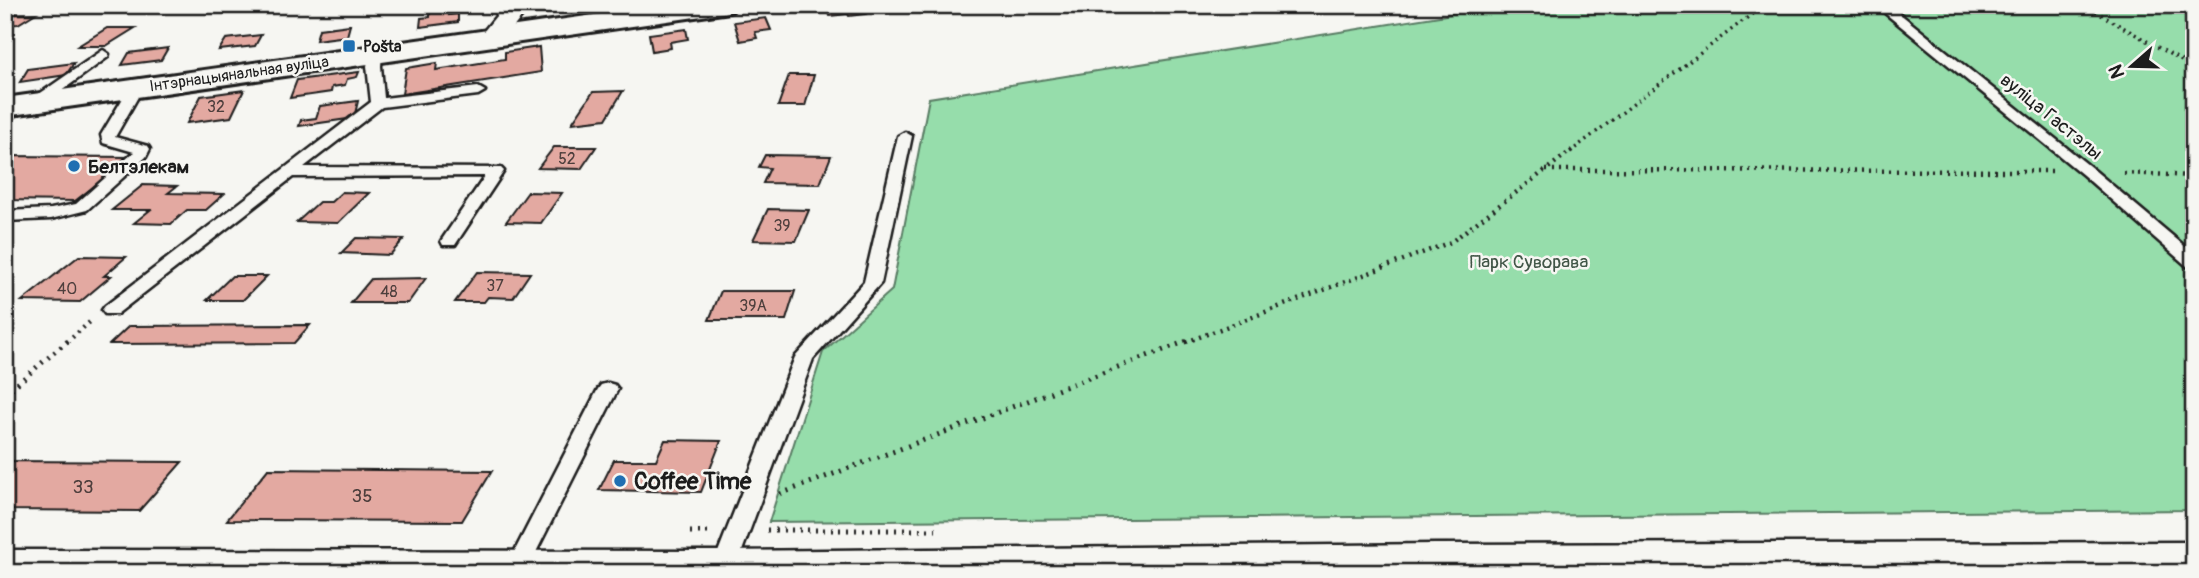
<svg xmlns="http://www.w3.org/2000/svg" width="2199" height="578" viewBox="0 0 2199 578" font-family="Pangolin,sans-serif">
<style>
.green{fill:#96ddab;stroke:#597c64;stroke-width:2}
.building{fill:#e3a9a1;stroke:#1c1c1c;stroke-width:2}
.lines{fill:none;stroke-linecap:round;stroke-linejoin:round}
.lane-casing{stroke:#1c1c1c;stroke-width:5}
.street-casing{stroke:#1c1c1c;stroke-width:5}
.secondary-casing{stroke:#1c1c1c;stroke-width:6}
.path-far2{stroke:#1c1c1c;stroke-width:3.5;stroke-dasharray:2 4.5;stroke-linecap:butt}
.path-far1{stroke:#1c1c1c;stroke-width:4.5;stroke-dasharray:2 5;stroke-linecap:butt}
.path{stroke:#1c1c1c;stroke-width:5;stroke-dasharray:2 6;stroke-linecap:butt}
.lane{fill:#f6f6f2;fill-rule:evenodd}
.street{fill:#f6f6f2;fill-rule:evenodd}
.secondary{fill:#f6f6f2;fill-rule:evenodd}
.poi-dot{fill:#1f6fb2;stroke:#f6f6f2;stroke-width:2.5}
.labels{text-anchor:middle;stroke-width:5;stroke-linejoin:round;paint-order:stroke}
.far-poi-label{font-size:16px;font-weight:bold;fill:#1c1c1c;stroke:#f6f6f2;text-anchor:start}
.far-street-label{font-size:16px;fill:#1c1c1c;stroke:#f6f6f2}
.number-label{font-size:16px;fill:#4e3f3d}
.street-label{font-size:19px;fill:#1c1c1c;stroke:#f6f6f2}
.poi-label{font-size:19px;font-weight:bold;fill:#1c1c1c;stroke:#f6f6f2;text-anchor:start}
.park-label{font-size:19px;fill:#415647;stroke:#f6f6f2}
.near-number-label{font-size:19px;fill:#4e3f3d}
.near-poi-label{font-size:23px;font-weight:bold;fill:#1c1c1c;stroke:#f6f6f2;text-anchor:start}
</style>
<rect width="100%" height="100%" fill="#f6f6f2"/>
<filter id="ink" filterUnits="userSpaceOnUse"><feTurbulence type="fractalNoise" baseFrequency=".0143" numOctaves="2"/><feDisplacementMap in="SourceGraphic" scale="14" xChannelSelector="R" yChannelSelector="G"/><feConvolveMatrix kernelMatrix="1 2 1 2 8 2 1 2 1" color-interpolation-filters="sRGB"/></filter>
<g filter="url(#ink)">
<polygon class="green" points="1508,5 2194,5 2194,510 769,522 823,352 892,290 929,98"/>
<g class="building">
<polygon points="862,5 866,14 849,16 848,14 830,16 827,8"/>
<polygon points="450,8 449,15 458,14 458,22 420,27 421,18 430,17 430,11"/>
<polygon points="36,13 18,24 5,25 5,14"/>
<polygon points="766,18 771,30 755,32 757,38 740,41 734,22"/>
<polygon points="350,25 347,36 316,40 319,29"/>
<polygon points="107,28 135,28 106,46 78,46"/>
<polygon points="686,29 688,39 670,42 671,48 652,51 649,34"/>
<polygon points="261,35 255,46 219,50 226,39"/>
<polygon points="539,47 541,72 402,94 406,68 437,63 436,70 505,59 505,52"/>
<polygon points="168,48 161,60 122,65 129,53"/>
<polygon points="74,63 66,75 20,82 28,69"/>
<polygon points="359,72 357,77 347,79 345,85 332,87 331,92 290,98 297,80"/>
<polygon points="789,75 814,75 805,106 778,106"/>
<polygon points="244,90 231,117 187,123 201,96"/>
<polygon points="623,91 606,119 572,123 593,92"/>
<polygon points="358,101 354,118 299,126 301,120 316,118 320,106"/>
<polygon points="554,147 596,147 581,169 538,168"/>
<polygon points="765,155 831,156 820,184 763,183 770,168 759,167"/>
<polygon points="5,156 132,157 75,201 5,200"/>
<polygon points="143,185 177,186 168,193 224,194 206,210 187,210 171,224 134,223 150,210 112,210"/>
<polygon points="342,192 369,193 338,223 297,222 319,202 331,202"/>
<polygon points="528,192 562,193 541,223 506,222"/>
<polygon points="768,209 809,210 796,241 753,240"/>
<polygon points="356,238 404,239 390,255 341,253"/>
<polygon points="79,256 126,257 104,276 111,276 80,302 22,301"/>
<polygon points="477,272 530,273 513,298 488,297 484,302 455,302"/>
<polygon points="232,276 267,276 243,300 207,300"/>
<polygon points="426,278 408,303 351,303 371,279"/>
<polygon points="721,291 795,291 786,320 709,320"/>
<polygon points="310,325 294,343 110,344 129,326"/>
<polygon points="665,440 721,441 701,492 599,490 614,460 656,460"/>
<polygon points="5,461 182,462 139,511 5,510"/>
<polygon points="268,469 492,471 462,521 227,520"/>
</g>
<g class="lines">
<defs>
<g id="lane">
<polygon points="1875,5 1889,5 2093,169 2194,254 2194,268 2188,267 2083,175"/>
<polygon points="376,49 382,53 381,66 384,98 478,87 485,91 478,95 382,107 304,167 501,168 504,171 455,245 443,245 441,241 485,176 293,177 117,314 105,314 102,310 105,306 371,102 367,66 370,53"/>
<polygon points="103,50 109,54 108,57 42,105 32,105 32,99"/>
<polygon points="136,84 143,88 115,137 148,146 150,149 146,157 87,210 51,219 5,221 5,211 51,209 76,204 134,152 103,143 101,135 129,88"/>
<polygon points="905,132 912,136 881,283 813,359 735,570 733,573 713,573 711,570 795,357 864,282 898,136"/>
<polygon points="608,383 615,385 618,389 528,568 526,573 508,573 506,568 598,389 601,385"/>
</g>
<g id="street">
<polygon points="505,5 531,5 501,43 492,45 483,43 479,37"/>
<polygon points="2194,542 2194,573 5,573 5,550 723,551 1436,544"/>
</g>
<polygon id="secondary" points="665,5 736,5 732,11 723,13 5,116 5,98"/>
</defs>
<use href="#lane" class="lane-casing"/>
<use href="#street" class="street-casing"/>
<use href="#secondary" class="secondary-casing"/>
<g class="path-far2">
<polyline points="2084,5 2194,68"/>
<polyline points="750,10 784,5"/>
<polyline points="1570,152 1764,5"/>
</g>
<g class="path-far1">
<polyline points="1546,170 2052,171"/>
<polyline points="2124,173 2194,176"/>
<polyline points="67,342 91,321"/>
<polyline points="1186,342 1451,242 1572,150"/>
</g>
<g class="path">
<polyline points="5,394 69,340"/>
<polyline points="780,494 1190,340"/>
<polyline points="767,530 936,530"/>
<polyline points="690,532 709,532"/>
</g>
<use href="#lane" class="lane"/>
<use href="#street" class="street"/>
<use href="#secondary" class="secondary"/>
</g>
</g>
<g class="poi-dot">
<rect x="342" y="39" width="14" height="14" rx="3.5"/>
<circle cx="74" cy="166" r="7"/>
<circle cx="620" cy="481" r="7"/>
</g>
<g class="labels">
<g class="far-poi-label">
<text x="363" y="52">Pošta</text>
</g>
<g class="far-street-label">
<text transform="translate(239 73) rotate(-8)" y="6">Інтэрнацыянальная вуліца</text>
</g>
<g class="number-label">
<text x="216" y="112">32</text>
<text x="567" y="164">52</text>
<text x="782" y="231">39</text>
<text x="495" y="291">37</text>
<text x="67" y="294">40</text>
<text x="389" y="297">48</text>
<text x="753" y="311">39А</text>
</g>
<g class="street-label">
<text transform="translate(2052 116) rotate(39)" y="7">вуліца Гастэлы</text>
</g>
<g class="poi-label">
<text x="88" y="173">Белтэлекам</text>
</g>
<g class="park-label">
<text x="1529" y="268">Парк Суворава</text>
</g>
<g class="near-number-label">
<text x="83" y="493">33</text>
<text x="362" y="502">35</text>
</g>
<g class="near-poi-label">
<text x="634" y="489">Coffee Time</text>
</g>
</g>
<rect width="2199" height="578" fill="none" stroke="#f6f6f2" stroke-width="28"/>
<rect x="14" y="14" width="2171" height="550" fill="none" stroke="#1c1c1c" stroke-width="2.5" filter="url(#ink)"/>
<g transform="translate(2132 66) rotate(250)" stroke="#f6f6f2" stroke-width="5" paint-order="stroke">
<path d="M0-5L12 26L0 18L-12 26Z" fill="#1c1c1c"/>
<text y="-10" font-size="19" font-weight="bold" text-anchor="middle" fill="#1c1c1c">N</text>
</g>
</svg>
